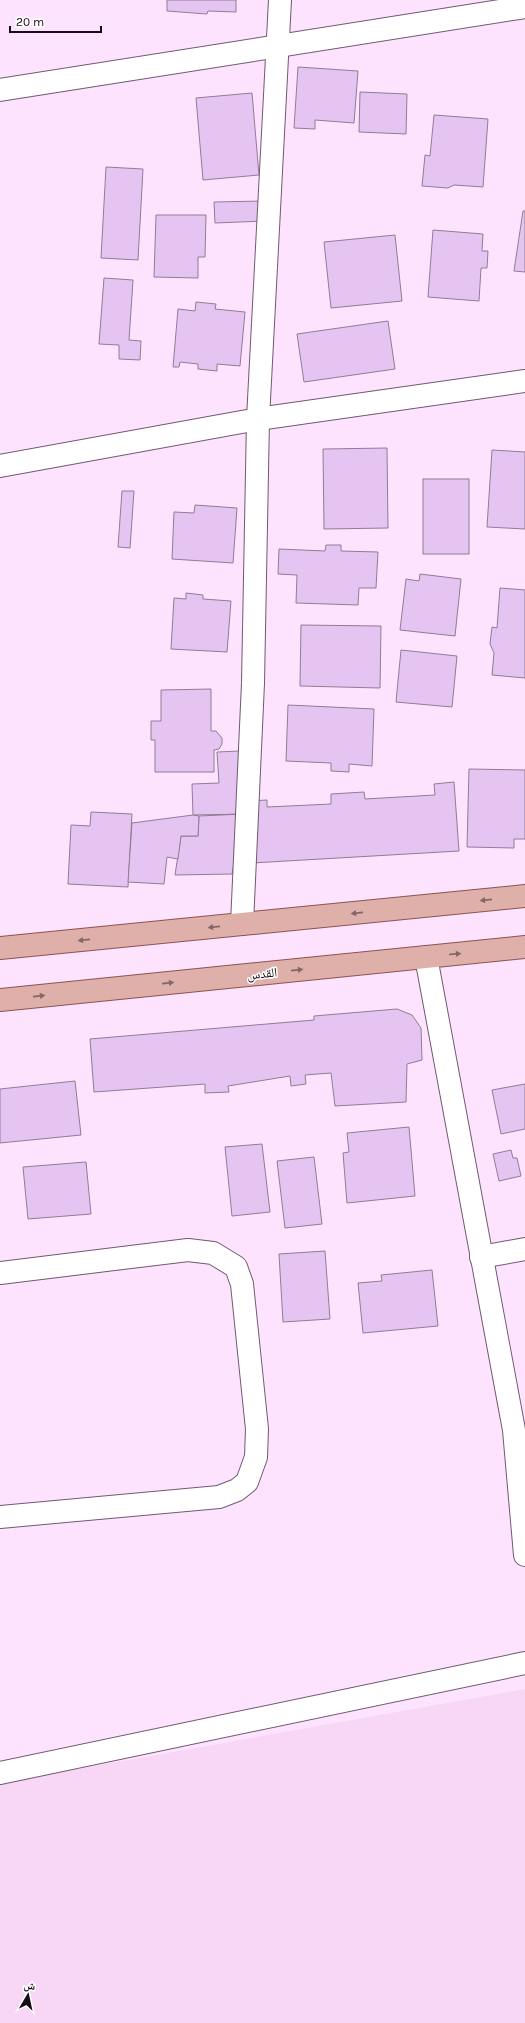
<svg xmlns="http://www.w3.org/2000/svg" width="525" height="2023" viewBox="0 0 525 2023" font-family="Karla,'Noto Naskh Arabic',sans-serif">
<style>
.built{fill:#f7d6f6}
.building{fill:#e6c4f1;stroke:#907c97}
.lines{fill:none;stroke-linecap:round;stroke-linejoin:round}
.street-casing{stroke:#715970;stroke-width:24}
.primary-casing{stroke:#8b5351;stroke-width:24}
.street{stroke:#fff;stroke-width:22}
.primary{stroke:#dfafaa;stroke-width:22}
.oneway{fill:#846667}
.labels{text-anchor:middle;stroke-width:3;stroke-linejoin:round;paint-order:stroke}
.street-label{font-size:13px;fill:#150c15;stroke:#fff}
</style>
<rect width="100%" height="100%" fill="#fee3fe"/>
<polygon class="built" points="525,1689 525,2023 0,2023 0,1783"/>
<g class="building">
<polygon points="167,0 236,0 236,12 208,11 207,14 167,11"/>
<polygon points="298,67 358,71 354,123 315,120 315,129 294,128"/>
<polygon points="360,92 407,94 406,134 359,132"/>
<polygon points="252,93 259,175 203,180 196,98"/>
<polygon points="434,115 488,119 483,187 454,185 448,188 422,186 425,155 430,156"/>
<polygon points="106,167 143,169 138,260 101,258"/>
<polygon points="264,201 265,221 215,223 214,202"/>
<polygon points="523,211 525,211 525,272 514,271"/>
<polygon points="156,215 206,215 205,257 198,257 198,278 154,277"/>
<polygon points="433,230 483,234 482,251 488,251 487,268 481,268 479,301 428,297"/>
<polygon points="395,235 402,301 331,308 324,242"/>
<polygon points="104,278 133,280 129,340 141,341 140,360 119,359 119,345 99,344"/>
<polygon points="196,302 216,304 215,309 245,312 240,366 217,364 217,371 198,369 198,364 180,362 179,367 173,367 178,309 195,311"/>
<polygon points="388,321 395,369 304,382 297,334"/>
<polygon points="387,448 388,528 324,529 323,449"/>
<polygon points="492,450 525,452 525,529 487,527"/>
<rect x="423" y="479" width="46" height="75"/>
<polygon points="122,491 134,491 130,548 118,547"/>
<polygon points="195,505 237,508 233,563 172,559 174,512 194,513"/>
<polygon points="326,545 341,545 341,551 378,552 376,588 359,588 358,605 296,603 297,575 278,574 279,549 325,551"/>
<polygon points="420,574 461,579 455,636 400,630 406,579 419,581"/>
<polygon points="500,588 525,590 525,678 492,675 494,653 490,644 492,627 497,628"/>
<polygon points="186,593 203,595 203,599 231,601 227,652 171,649 174,598 186,599"/>
<polygon points="301,625 381,626 380,688 300,686"/>
<polygon points="401,650 457,656 452,707 396,702"/>
<polygon points="211,689 211,731 216,731 222,738 222,744 219,749 214,750 214,772 155,772 155,740 151,740 151,721 161,721 161,690"/>
<polygon points="288,705 374,709 372,766 349,764 349,772 331,771 331,763 286,761"/>
<polygon points="240,751 243,814 193,815 192,784 219,783 217,752"/>
<polygon points="469,769 525,770 525,839 514,839 514,848 467,847"/>
<polygon points="454,782 459,851 252,863 249,801 267,800 267,807 331,804 331,794 364,792 365,799 435,795 434,784"/>
<polygon points="91,812 132,814 128,887 68,884 71,825 90,826"/>
<polygon points="243,814 232,874 175,875 181,836 198,836 199,816"/>
<polygon points="193,815 199,816 198,836 181,836 178,859 167,857 164,884 128,882 132,823"/>
<polygon points="397,1009 412,1015 421,1028 422,1060 407,1064 406,1102 335,1106 331,1073 305,1075 306,1084 291,1086 290,1076 228,1086 229,1092 205,1093 205,1084 94,1092 90,1039 314,1020 314,1016"/>
<polygon points="75,1081 81,1135 0,1143 0,1089"/>
<polygon points="525,1084 525,1129 501,1134 492,1090"/>
<polygon points="409,1127 415,1196 347,1203 343,1153 349,1152 347,1133"/>
<polygon points="262,1144 270,1212 232,1216 225,1147"/>
<polygon points="511,1150 513,1158 517,1158 521,1176 499,1181 493,1154"/>
<polygon points="314,1157 322,1224 285,1228 277,1161"/>
<polygon points="86,1162 91,1214 28,1219 23,1167"/>
<polygon points="325,1251 330,1319 283,1322 279,1254"/>
<polygon points="432,1270 438,1326 363,1333 358,1283 382,1281 381,1275"/>
</g>
<g class="lines">
<defs>
<g id="street">
<polyline points="0,90 525,7"/>
<polyline points="0,466 258,419 525,381"/>
<polyline points="242,924 253,683 258,419 280,0"/>
<polyline points="426,957 514,1430 525,1555"/>
<polyline points="481,1257 525,1249"/>
<polyline points="0,1273 188,1250 213,1253 236,1267 242,1284 257,1429 256,1457 247,1482 237,1490 219,1497 0,1517"/>
<polyline points="0,1773 525,1663"/>
</g>
<g id="primary">
<polyline points="0,948 525,896"/>
<polyline points="0,1000 525,947"/>
</g>
</defs>
<use href="#street" class="street-casing"/>
<use href="#primary" class="primary-casing"/>
<use href="#street" class="street"/>
<use href="#primary" class="primary"/>
</g>
<defs><path id="oneway-solid" d="M-6-.8H1V-3.2L6.5 0L1 3.2V.8H-6Z"/></defs>
<g class="oneway">
<use href="#oneway-solid" transform="translate(486 900) rotate(174)"/>
<use href="#oneway-solid" transform="translate(357 913) rotate(174)"/>
<use href="#oneway-solid" transform="translate(214 927) rotate(174)"/>
<use href="#oneway-solid" transform="translate(84 940) rotate(174)"/>
<use href="#oneway-solid" transform="translate(455 954) rotate(-5)"/>
<use href="#oneway-solid" transform="translate(297 970) rotate(-6)"/>
<use href="#oneway-solid" transform="translate(168 983) rotate(-6)"/>
<use href="#oneway-solid" transform="translate(39 996) rotate(-6)"/>
</g>
<g class="labels">
<g class="street-label">
<text transform="translate(262 973) rotate(-6)" y="5">القدس</text>
</g>
</g>
<g transform="translate(28 1995) rotate(9)" stroke="#ffffff" stroke-width="3" paint-order="stroke">
<path d="M0-3L7 15L0 10L-7 15Z" fill="#150c15"/>
<text y="-6" font-size="11" font-weight="bold" text-anchor="middle" fill="#150c15">ش</text>
</g>
<path d="M10 26v6h91v-6" fill="none" stroke="#150c15" stroke-width="2"/>
<text x="16" y="26" font-size="12" fill="#150c15" stroke="#ffffff" stroke-width="3" paint-order="stroke">20 m</text>
</svg>
